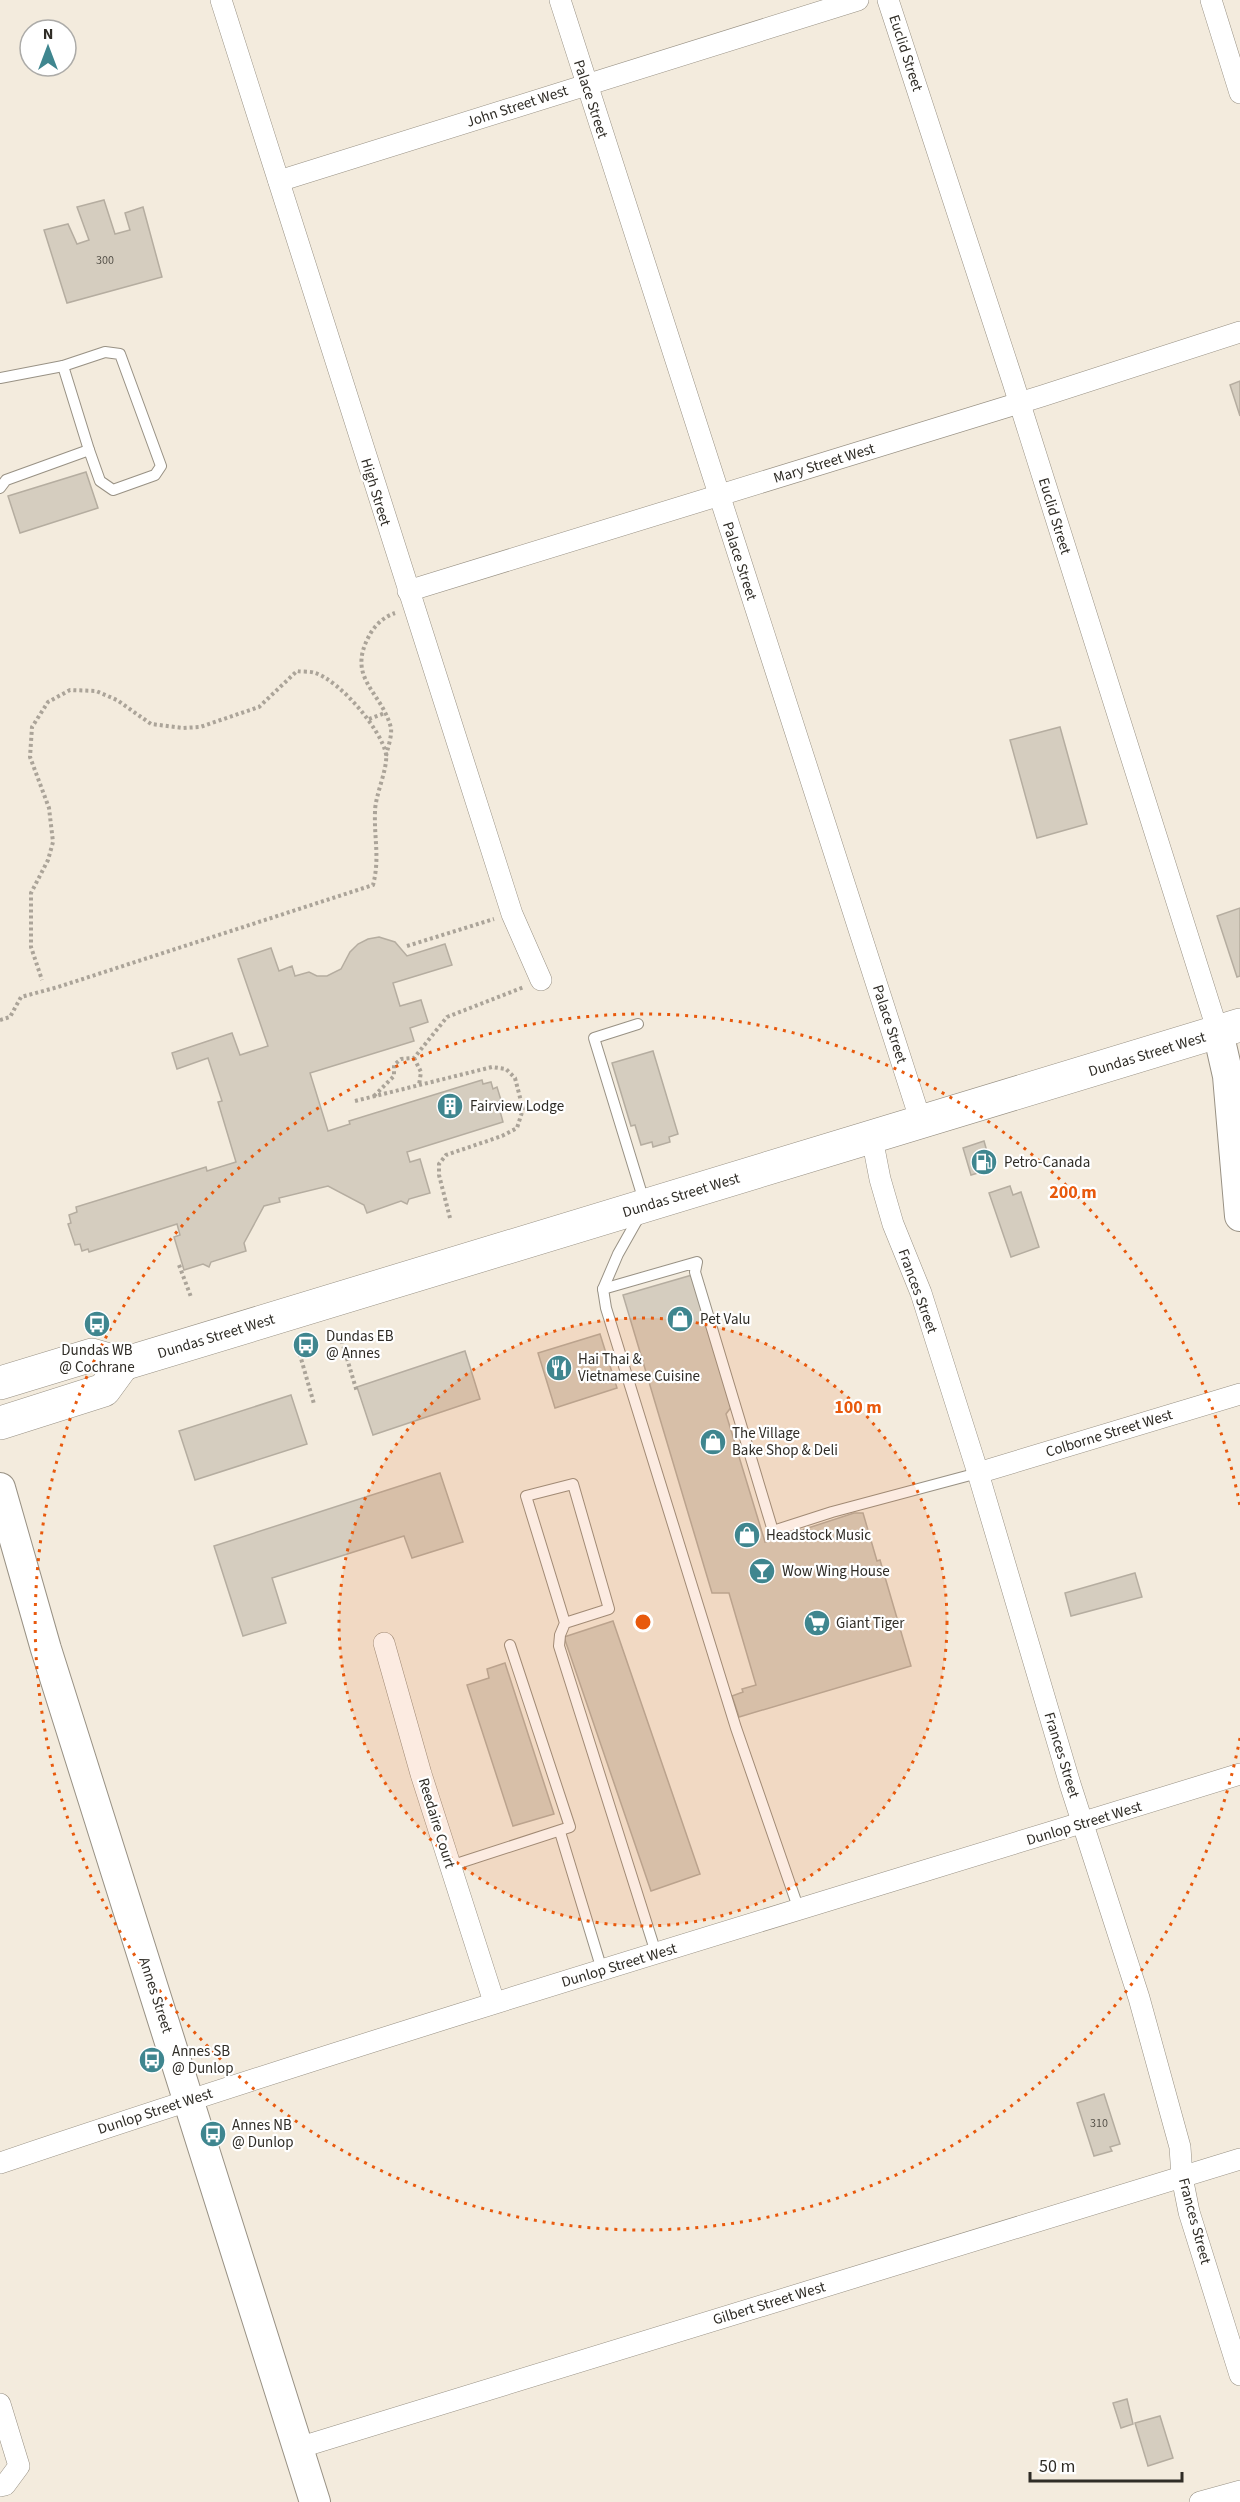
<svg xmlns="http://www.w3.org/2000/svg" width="1240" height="2502" viewBox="0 0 1240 2502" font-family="'Source Sans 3',sans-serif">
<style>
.building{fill:#d5cdbf;stroke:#b5ada0;stroke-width:1.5}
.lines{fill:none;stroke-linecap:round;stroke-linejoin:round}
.lane-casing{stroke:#989184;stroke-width:12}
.street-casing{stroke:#989184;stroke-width:22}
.secondary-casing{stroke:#989184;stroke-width:32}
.primary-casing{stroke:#989184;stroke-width:34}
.path{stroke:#aba499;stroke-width:4;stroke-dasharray:3 3;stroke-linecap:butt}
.lane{stroke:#fff;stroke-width:10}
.street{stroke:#fff;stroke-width:21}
.secondary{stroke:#fff;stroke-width:30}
.primary{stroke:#fff;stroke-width:33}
.ring{fill:none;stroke:#e8590c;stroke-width:3;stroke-dasharray:3 6}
.labels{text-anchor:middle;stroke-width:4.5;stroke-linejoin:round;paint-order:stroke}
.number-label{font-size:12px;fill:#58544c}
.street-label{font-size:15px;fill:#2f2c26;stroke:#fff}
.poi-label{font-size:15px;fill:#2f2c26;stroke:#fff;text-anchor:start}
.centre{fill:#e8590c;stroke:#fff;stroke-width:3}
.ring-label{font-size:18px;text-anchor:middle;font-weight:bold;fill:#e8590c;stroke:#fff;stroke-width:4.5;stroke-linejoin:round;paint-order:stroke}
</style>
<rect width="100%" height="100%" fill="#f3ebdd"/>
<g class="building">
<polygon points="104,200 115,234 130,230 125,213 143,207 162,277 67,303 44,230 68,224 77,244 89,240 77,207"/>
<polygon points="1240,381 1240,416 1230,385"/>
<polygon points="86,472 98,508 20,533 8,496"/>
<polygon points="1060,727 1087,824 1037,838 1010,740"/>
<polygon points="1240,908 1240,976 1237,977 1217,916"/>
<polygon points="379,937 395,942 407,956 445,944 452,965 393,983 400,1006 421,1000 428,1022 410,1028 414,1041 310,1073 328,1131 350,1124 349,1121 482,1080 483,1084 491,1082 493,1089 497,1087 504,1110 500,1111 503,1122 407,1152 410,1162 420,1159 430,1193 409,1199 407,1204 401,1201 367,1213 364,1205 328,1186 279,1198 280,1202 264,1206 244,1243 246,1251 211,1262 209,1267 203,1264 184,1270 174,1237 180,1235 177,1224 89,1252 88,1249 82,1251 80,1244 75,1245 68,1224 71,1223 69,1215 77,1212 76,1207 206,1167 207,1171 236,1162 218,1102 222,1101 208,1058 177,1069 172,1053 232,1033 240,1055 268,1046 238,959 271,948 279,971 292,966 295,976 309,972 317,976 327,976 341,969 350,952 358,944 368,939"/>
<polygon points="653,1051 678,1134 669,1137 670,1142 653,1147 652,1142 641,1145 635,1125 631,1126 612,1063"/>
<polygon points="984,1141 992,1169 971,1175 963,1148"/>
<polygon points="1010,1186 1013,1195 1021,1192 1039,1247 1011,1257 989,1193"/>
<polygon points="692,1275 732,1406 726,1414 765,1542 854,1513 863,1513 877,1561 880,1560 911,1666 739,1717 732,1696 743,1692 742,1689 756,1685 729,1593 712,1593 623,1295"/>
<polygon points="600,1334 617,1388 555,1408 538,1353"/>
<polygon points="465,1351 480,1399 373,1435 357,1387"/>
<polygon points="291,1395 307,1444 195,1480 179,1431"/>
<polygon points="440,1473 463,1542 412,1558 404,1536 272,1578 286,1623 243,1636 214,1546"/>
<polygon points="1135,1573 1142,1597 1071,1616 1065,1593"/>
<polygon points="613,1621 700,1874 651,1891 564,1637"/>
<polygon points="505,1663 554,1814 513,1826 467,1685 489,1678 487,1669"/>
<polygon points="1104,2094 1120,2144 1110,2147 1112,2151 1094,2156 1077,2103"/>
<polygon points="1127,2399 1133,2424 1121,2428 1113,2403"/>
<polygon points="1160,2416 1173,2458 1148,2466 1135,2423"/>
</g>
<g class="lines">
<defs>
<g id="lane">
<polyline points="0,378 63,366 105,352 120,354 161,466 155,475 113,490 100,481 89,450"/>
<polyline points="0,488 6,480 89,450 63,366"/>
<polyline points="638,1024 594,1038 644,1201"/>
<polyline points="640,1215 618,1254 603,1289 606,1308 736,1728 799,1910"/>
<polyline points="603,1289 697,1262 695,1272 773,1531 832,1512 978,1473"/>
<polyline points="565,1623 526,1496 573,1484 609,1609 565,1623 560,1635 559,1646 656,1953"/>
<polyline points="560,1832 602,1970"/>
<polyline points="450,1866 570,1827 510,1645"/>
</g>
<g id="street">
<polyline points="221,0 512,914 541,980"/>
<polyline points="560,0 921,1122"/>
<polyline points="888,0 1013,382 1218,1032"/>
<polyline points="1211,0 1240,93"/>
<polyline points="279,181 858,0"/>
<polyline points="408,591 1042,396 1240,332"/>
<polyline points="872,1138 880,1179 893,1224 921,1293 978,1473 1070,1784 1139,1998 1180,2147 1182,2177 1189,2212 1240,2375"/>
<polyline points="978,1473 1240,1394"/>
<polyline points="384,1643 421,1774 494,2002"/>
<path d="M0,2163C410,2025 826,1902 1240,1774"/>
<polyline points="0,2404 19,2466 5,2485 0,2486"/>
<polyline points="298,2448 1240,2159"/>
<polyline points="1200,2502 1240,2491"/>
</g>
<g id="secondary">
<polyline points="1218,1032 1228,1076 1240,1216"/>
<polyline points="0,1488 46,1649 315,2502"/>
</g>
<g id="primary">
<polyline points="0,1383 92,1355 123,1364 1240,1025"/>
<polyline points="0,1423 104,1390 123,1364"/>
</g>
</defs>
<use href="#lane" class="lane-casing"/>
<use href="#street" class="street-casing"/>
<use href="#secondary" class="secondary-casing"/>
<use href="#primary" class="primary-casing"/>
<g class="path">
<polyline points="369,719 385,713"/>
<path d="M386,756C388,747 392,736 391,728C382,692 347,679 368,638C373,627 383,617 395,613"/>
<polyline points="407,946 494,919"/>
<path d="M0,1020L10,1017L21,997L58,987L373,885C380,858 374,839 375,812C375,795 388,769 386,754C381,729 339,680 315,673C310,671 302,672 297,671L259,707L200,727L183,728L151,724L117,700L96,691L70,690L48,702L32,727L30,757L49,808L53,842L48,860L31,893V947L42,980"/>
<polyline points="414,1058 421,1072 419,1085"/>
<polyline points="374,1096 394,1076 394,1065 401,1059 414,1058 447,1017 524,987"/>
<polyline points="355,1101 492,1067 506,1069 515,1078 523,1109 517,1128 502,1136 446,1155 439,1164 439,1175 450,1218"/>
<polyline points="179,1265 191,1297"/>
<polyline points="340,1335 357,1392"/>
<polyline points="298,1348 314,1404"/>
</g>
<use href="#lane" class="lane"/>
<use href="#street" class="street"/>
<use href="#secondary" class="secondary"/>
<use href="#primary" class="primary"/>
</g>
<circle cx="643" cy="1622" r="304" fill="#e8590c" fill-opacity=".12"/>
<g class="ring">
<circle cx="643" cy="1622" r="304"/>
<path d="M1240 1738A608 608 0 1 1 1240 1506"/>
</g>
<defs>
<symbol id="building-disc" viewBox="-11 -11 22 22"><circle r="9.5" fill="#3f868f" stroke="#fff"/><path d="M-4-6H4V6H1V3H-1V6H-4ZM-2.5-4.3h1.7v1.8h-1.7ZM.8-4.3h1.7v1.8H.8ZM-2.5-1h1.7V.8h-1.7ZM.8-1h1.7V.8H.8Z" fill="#fff"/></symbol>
<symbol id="fuel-disc" viewBox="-11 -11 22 22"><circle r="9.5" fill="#3f868f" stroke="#fff"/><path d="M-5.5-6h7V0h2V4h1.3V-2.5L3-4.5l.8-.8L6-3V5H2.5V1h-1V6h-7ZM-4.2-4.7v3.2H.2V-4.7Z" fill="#fff"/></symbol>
<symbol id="shop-disc" viewBox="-11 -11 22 22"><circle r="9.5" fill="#3f868f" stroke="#fff"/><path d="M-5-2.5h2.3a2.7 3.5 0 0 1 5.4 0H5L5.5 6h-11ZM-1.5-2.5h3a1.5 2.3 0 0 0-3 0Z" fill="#fff"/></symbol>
<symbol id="bus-disc" viewBox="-11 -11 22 22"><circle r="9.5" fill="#3f868f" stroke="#fff"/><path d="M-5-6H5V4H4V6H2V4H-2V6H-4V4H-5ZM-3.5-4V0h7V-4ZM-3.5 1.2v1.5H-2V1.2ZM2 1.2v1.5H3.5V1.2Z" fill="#fff"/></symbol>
<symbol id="restaurant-disc" viewBox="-11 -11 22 22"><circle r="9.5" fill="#3f868f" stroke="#fff"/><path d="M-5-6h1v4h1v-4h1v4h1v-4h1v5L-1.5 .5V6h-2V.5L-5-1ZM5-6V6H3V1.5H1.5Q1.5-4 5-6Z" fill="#fff"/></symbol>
<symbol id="bar-disc" viewBox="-11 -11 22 22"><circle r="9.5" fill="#3f868f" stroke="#fff"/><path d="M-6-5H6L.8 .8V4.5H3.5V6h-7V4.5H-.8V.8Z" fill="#fff"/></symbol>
<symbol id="supermarket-disc" viewBox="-11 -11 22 22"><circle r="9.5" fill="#3f868f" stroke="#fff"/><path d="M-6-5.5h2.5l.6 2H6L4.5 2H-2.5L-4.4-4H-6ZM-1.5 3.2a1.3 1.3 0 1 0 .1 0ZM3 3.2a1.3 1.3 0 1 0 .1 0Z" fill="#fff"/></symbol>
</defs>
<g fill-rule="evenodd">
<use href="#building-disc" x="435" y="1091" width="30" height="30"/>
<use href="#fuel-disc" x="969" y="1147" width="30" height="30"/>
<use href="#shop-disc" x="665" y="1304" width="30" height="30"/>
<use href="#bus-disc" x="82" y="1309" width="30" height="30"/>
<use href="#bus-disc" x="291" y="1330" width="30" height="30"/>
<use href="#restaurant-disc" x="544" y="1353" width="30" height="30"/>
<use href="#shop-disc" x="698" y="1427" width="30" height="30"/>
<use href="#shop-disc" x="732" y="1520" width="30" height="30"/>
<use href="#bar-disc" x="747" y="1556" width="30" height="30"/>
<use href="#supermarket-disc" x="802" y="1608" width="30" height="30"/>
<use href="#bus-disc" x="137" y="2045" width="30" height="30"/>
<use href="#bus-disc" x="198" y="2119" width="30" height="30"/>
</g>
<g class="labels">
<g class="number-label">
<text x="105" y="264">300</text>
<text x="1099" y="2127">310</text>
</g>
<g class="street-label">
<text transform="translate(906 53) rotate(72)" y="5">Euclid Street</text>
<text transform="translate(591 99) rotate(72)" y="5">Palace Street</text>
<text transform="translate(517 106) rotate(-18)" y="5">John Street West</text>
<text transform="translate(824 463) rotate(-17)" y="5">Mary Street West</text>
<text transform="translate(376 492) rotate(73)" y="5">High Street</text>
<text transform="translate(1055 516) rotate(73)" y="5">Euclid Street</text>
<text transform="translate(740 561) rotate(72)" y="5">Palace Street</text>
<text transform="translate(890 1024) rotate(72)" y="5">Palace Street</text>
<text transform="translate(1147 1054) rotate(-17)" y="5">Dundas Street West</text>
<text transform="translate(681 1195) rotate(-17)" y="5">Dundas Street West</text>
<text transform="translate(918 1291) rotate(70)" y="5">Frances Street</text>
<text transform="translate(216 1336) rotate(-17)" y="5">Dundas Street West</text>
<text transform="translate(1109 1433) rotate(-17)" y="5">Colborne Street West</text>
<text transform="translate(1062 1755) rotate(73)" y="5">Frances Street</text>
<text transform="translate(437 1823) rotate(73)" y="5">Reedaire Court</text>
<text transform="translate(1084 1823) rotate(-17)" y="5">Dunlop Street West</text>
<text transform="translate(619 1965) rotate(-17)" y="5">Dunlop Street West</text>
<text transform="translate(156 1995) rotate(72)" y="5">Annes Street</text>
<text transform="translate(155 2111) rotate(-18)" y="5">Dunlop Street West</text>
<text transform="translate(1195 2221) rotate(75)" y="5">Frances Street</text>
<text transform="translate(769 2303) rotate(-17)" y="5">Gilbert Street West</text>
</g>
<g class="poi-label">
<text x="470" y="1111">Fairview Lodge</text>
<text x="1004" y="1167">Petro-Canada</text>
<text x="700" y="1324">Pet Valu</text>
<text x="326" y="1341">Dundas EB<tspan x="326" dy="17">@ Annes</tspan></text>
<text x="97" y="1355" text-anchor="middle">Dundas WB<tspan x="97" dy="17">@ Cochrane</tspan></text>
<text x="578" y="1364">Hai Thai &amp;<tspan x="578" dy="17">Vietnamese Cuisine</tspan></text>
<text x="732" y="1438">The Village<tspan x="732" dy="17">Bake Shop &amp; Deli</tspan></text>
<text x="766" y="1540">Headstock Music</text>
<text x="782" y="1576">Wow Wing House</text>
<text x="836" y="1628">Giant Tiger</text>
<text x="172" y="2056">Annes SB<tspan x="172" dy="17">@ Dunlop</tspan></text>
<text x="232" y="2130">Annes NB<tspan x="232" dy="17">@ Dunlop</tspan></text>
</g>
</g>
<circle cx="643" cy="1622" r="9" class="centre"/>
<g class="ring-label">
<text x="1073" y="1198">200 m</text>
<text x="858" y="1413">100 m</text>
</g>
<g transform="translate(48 48)"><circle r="28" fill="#ffffff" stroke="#acaba8" stroke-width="1.5"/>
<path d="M0-4.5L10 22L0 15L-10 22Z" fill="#3f868f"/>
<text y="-9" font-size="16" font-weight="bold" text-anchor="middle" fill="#2f2c26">N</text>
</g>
<path d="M1030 2472v9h152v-9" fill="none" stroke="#2f2c26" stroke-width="3"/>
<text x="1039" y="2472" font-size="18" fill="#2f2c26" stroke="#ffffff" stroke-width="4.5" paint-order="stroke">50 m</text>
</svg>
